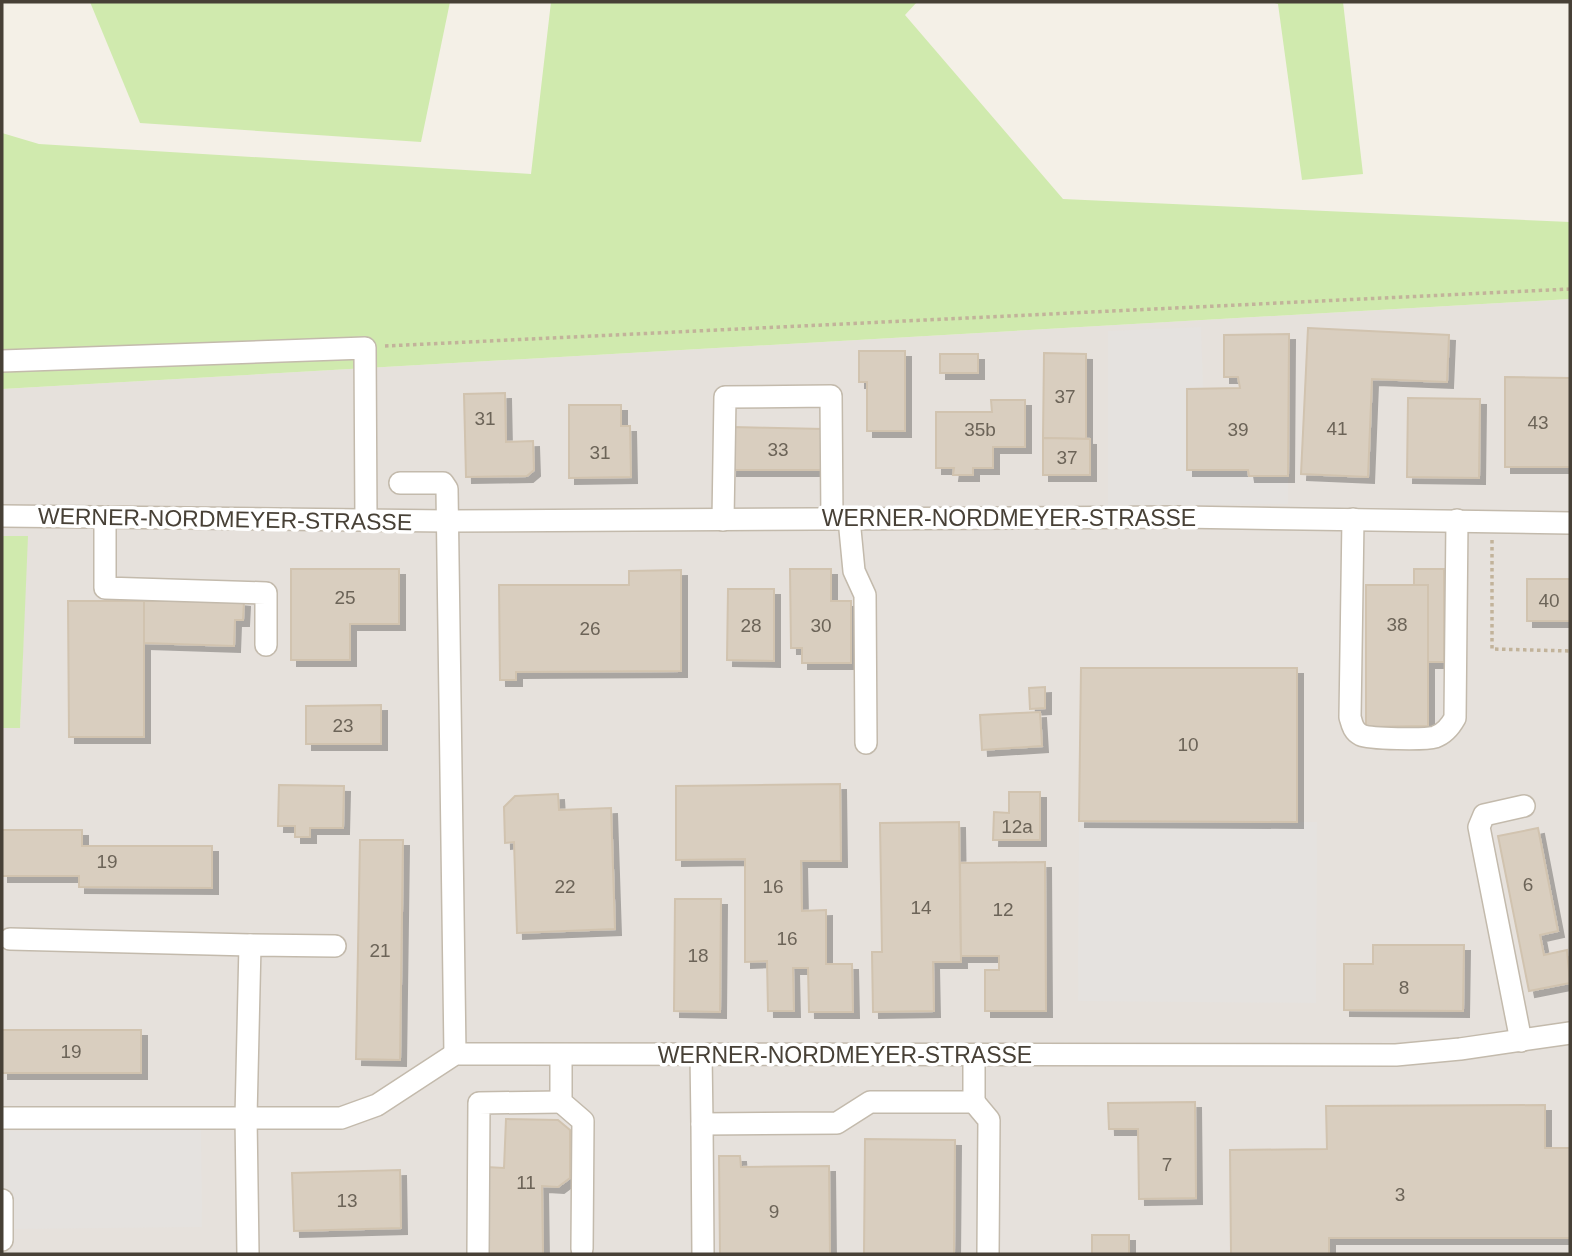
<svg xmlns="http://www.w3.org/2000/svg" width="1572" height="1256" viewBox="0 0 1572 1256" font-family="Helvetica,sans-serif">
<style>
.industrial{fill:#e6e1dc}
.green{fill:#d0eaae}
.parking{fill:#e5e2df}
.building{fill:#d9cebf;stroke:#d1c3af;stroke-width:2;filter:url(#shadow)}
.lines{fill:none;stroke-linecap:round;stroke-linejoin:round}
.minor-casing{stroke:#c3baac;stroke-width:24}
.path{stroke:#c2b39a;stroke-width:3.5;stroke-dasharray:3.5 3.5;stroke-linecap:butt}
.minor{stroke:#fff;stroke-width:21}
.labels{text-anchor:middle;stroke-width:7;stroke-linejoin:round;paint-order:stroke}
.number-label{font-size:19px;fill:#6c6458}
.street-label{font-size:23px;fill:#474036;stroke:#fff}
</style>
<defs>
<filter id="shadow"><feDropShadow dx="6" dy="6" stdDeviation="0" flood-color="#0004"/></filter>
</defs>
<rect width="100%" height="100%" fill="#f4f0e7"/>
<polygon class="industrial" points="1570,299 1570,1254 2,1254 2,728 20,727 27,536 2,536 2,389"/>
<g class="green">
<polygon points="90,2 450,2 421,142 140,123"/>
<polygon points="551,2 917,2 905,15 1063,199 1570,222 1570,299 2,389 2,133 39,144 531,174"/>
<polygon points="1271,2 1343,2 1363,174 1302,180 1278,4"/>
<polygon points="2,536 28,536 20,728 2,728"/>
</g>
<g class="parking">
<polygon points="1201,327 1203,388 1187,389 1187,470 1248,470 1249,476 1288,476 1288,504 1108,506 1108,331"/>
<polygon points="1079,821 1317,822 1316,1003 1078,1001"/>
<polygon points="201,1130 202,1227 10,1229 9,1131"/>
</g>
<g class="building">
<polygon points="1308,328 1449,335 1447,382 1372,379 1368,477 1301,474"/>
<polygon points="1289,334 1288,476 1249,476 1248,470 1187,470 1187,389 1240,388 1238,377 1224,377 1224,335"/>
<polygon points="859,351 905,351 905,431 867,431 867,382 859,382"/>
<polygon points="1044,353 1086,354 1086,439 1043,438"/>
<rect x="940" y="354" width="38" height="19"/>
<polygon points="1505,377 1570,378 1570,467 1505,467"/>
<polygon points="505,393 506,442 533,441 534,470 527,476 466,477 464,394"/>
<polygon points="1408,398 1480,399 1479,478 1407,477"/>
<polygon points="991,400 1025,400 1025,447 993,447 993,468 973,468 973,475 953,475 954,468 936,468 936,412 992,412"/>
<polygon points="569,405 621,405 621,426 630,426 631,477 569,478"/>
<polygon points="732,427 824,429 825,470 731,470"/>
<polygon points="1043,438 1090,439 1090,475 1043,475"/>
<polygon points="291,569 399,569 399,624 350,624 350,660 291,660"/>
<polygon points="790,569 831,569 831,601 851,601 851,663 802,663 802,648 791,648"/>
<polygon points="1414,569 1444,569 1444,662 1427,662 1428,585 1414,585"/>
<polygon points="681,570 681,671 516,672 516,680 500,680 499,585 629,585 629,571"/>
<rect x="1527" y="579" width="43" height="42"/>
<polygon points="1366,585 1428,585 1428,726 1366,727"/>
<polygon points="728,589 774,589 774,661 727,660"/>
<polygon points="188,595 244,601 243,620 235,620 234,646 144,643 144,601 167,601"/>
<polygon points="68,601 144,601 144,737 69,737"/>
<polygon points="1081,668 1297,668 1297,822 1079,821"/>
<polygon points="1045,687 1045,708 1030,709 1029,688"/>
<polygon points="381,705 381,744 306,744 306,706"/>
<polygon points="1040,712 1042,746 982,750 980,715"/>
<polygon points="840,784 841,861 801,861 802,911 826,910 826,964 852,964 853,1012 809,1012 808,968 793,968 794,1011 768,1011 767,961 745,962 745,859 676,860 676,786"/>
<polygon points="279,785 344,786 343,828 310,828 310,837 295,837 295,826 278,826"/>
<polygon points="1009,792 1040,792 1040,840 993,840 994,812 1009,813"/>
<polygon points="558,794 559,810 611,808 615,929 517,933 514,842 505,843 504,807 515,796"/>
<polygon points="959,822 961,962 933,962 934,1011 873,1012 872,952 882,952 880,823"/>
<polygon points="1538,828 1558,931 1540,935 1544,955 1567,950 1570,983 1529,991 1498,836"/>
<polygon points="2,830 82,830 82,846 212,846 212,888 79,887 79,876 2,876"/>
<polygon points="360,840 403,840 400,1060 356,1059"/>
<polygon points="1045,862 1046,1011 985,1011 985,970 999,970 999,956 961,956 960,863"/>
<polygon points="675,899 721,899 720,1012 674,1011"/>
<polygon points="1373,945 1464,945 1463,1011 1344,1010 1344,964 1373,964"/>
<rect x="2" y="1030" width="139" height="43"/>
<polygon points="1195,1102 1196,1198 1139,1199 1138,1129 1109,1129 1108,1103"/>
<polygon points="1545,1105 1545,1148 1570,1148 1570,1238 1329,1238 1329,1254 1231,1254 1230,1150 1327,1149 1326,1106"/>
<polygon points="506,1119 558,1120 570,1130 570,1178 558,1187 542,1186 543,1254 487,1254 487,1167 504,1168"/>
<polygon points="865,1139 955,1140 954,1254 864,1254"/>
<polygon points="719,1156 740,1156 741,1167 829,1166 830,1254 720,1254"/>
<polygon points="400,1170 401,1228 294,1231 292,1173"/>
<rect x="1092" y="1235" width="37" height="19"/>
</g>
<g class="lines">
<defs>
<g id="minor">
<polyline points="2,361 365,348 366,520"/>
<polyline points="400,483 443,483 447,489 455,1054"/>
<polyline points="3,516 447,521 1180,517 1570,523"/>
<polyline points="105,517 105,588 266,593 266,645"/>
<polyline points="849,519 854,571 865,595 866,743"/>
<path d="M1353,519L1350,717C1352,724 1353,731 1361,735C1370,739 1425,740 1435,737C1444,734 1450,727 1455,718L1457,520"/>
<polyline points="723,520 725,397 831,396 832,519"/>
<polyline points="10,939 250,945"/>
<polyline points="1521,1041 1479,827 1484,815 1524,806"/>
<polyline points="701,1054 702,1124 837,1123 870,1102 974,1102 974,1055"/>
<polyline points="561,1055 561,1102 583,1121 582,1249"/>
<polyline points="974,1102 989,1120 988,1254"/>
<polyline points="2,1118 341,1118 377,1105 455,1054 1396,1055 1460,1049 1570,1033"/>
<polyline points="702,1124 703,1254"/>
<polyline points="2,1200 2,1240"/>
<polyline points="248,1254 246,1117 250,945 335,946"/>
<polyline points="478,1254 479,1103 561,1102"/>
</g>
</defs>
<use href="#minor" class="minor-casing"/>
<g class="path">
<polyline points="385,346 1570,289"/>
<polyline points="1492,540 1492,649 1570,651"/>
</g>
<use href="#minor" class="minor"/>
</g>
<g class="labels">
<g class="number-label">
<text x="1065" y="403">37</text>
<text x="485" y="425">31</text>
<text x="1538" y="429">43</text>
<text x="1337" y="435">41</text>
<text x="980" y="436">35b</text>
<text x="1238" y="436">39</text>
<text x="778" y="456">33</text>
<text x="600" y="459">31</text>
<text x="1067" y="464">37</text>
<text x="345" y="604">25</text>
<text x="1549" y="607">40</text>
<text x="1397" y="631">38</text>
<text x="751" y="632">28</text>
<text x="821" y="632">30</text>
<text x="590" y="635">26</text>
<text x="343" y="732">23</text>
<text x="1188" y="751">10</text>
<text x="1017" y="833">12a</text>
<text x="107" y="868">19</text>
<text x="1528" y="891">6</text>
<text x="565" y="893">22</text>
<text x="773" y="893">16</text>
<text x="921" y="914">14</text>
<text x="1003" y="916">12</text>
<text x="787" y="945">16</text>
<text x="380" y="957">21</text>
<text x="698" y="962">18</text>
<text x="1404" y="994">8</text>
<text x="71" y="1058">19</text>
<text x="1167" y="1171">7</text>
<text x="526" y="1189">11</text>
<text x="1400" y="1201">3</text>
<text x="347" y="1207">13</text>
<text x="774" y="1218">9</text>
</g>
<g class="street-label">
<text x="1009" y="526">WERNER-NORDMEYER-STRASSE</text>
<text transform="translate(225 519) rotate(1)" y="8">WERNER-NORDMEYER-STRASSE</text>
<text x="845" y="1063">WERNER-NORDMEYER-STRASSE</text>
</g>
</g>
<rect width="1572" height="1256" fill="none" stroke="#474036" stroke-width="7"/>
</svg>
